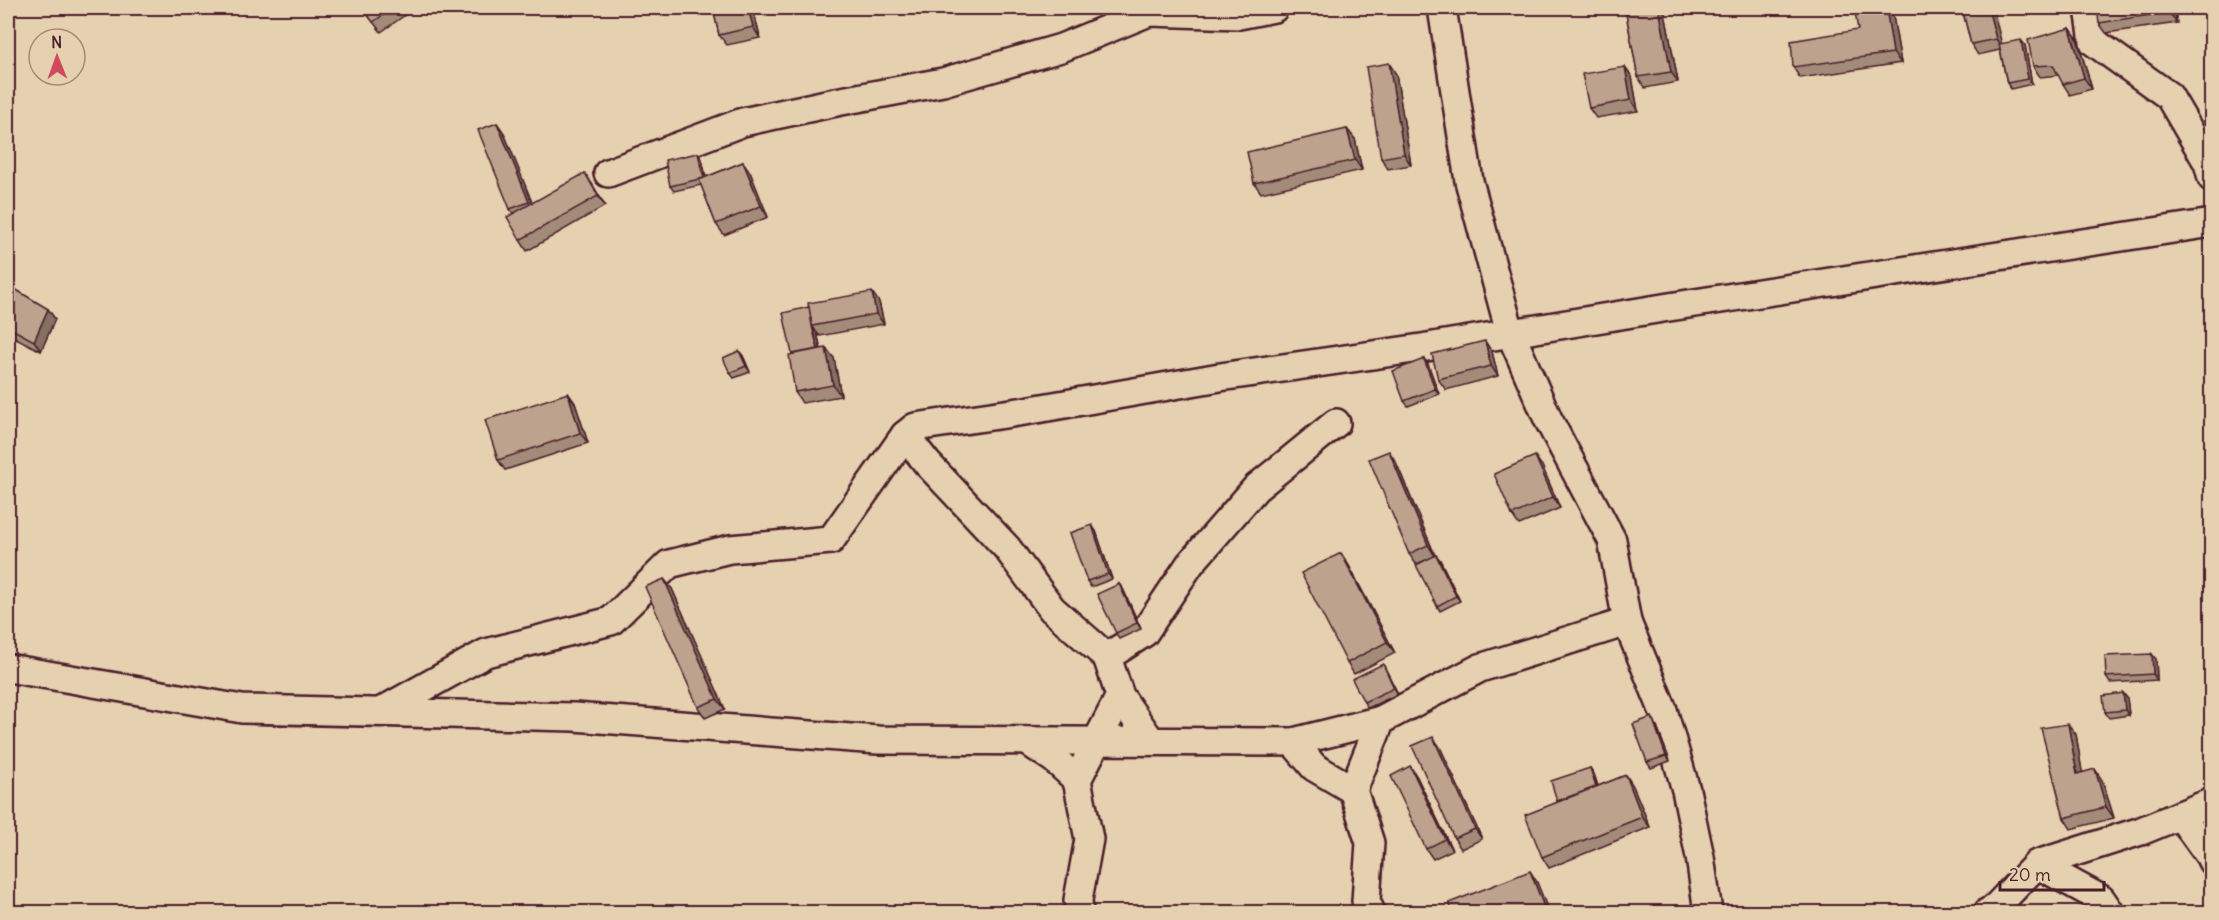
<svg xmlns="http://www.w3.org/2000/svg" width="2219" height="920" viewBox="0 0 2219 920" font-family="Delius,sans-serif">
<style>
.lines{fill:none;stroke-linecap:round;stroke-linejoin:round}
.street-casing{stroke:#4a1f2b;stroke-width:32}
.street{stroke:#e5d0af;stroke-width:27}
.wall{fill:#a38b79;stroke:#4a1f2b;stroke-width:1.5}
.shaded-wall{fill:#847163;stroke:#4a1f2b;stroke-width:1.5}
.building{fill:#bda28d;stroke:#4a1f2b;stroke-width:1.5}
</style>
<rect width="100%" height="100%" fill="#e5d0af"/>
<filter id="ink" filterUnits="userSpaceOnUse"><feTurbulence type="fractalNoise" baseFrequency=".0167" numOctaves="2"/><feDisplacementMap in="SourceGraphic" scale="12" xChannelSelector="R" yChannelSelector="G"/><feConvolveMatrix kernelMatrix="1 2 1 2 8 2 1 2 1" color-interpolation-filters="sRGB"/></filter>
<g filter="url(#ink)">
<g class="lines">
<defs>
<g id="street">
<polyline points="1442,8 1469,181 1510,332 1548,419 1612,540 1627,622 1663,710 1686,790 1700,857 1708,912"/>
<polyline points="2089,8 2094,42 2169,96 2208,163 2212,178"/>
<polyline points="608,173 743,122 836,102 943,82 1061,48 1149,12 1239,15 1274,8"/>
<polyline points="905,435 927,463 1007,548 1052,609 1107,657 1120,696 1077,780 1089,839 1078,900 1079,912"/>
<polyline points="1107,657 1144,633 1190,564 1256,488 1336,423"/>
<polyline points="8,668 242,709 574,717 878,740 1293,742 1381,720 1480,668 1627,622"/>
<polyline points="1120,696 1151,741"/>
<polyline points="380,712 486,653 611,621 669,564 730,549 831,540 905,435 915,427 1025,411 1220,377 1421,348 1669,307 2212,223"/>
<polyline points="1027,741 1054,759 1077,780"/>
<polyline points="1293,742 1314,767 1353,790 1370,843 1366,901 1371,912"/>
<polyline points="1353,790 1381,720"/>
<polyline points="2180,815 2209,855 2212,861"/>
<polyline points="2037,864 2101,899 2110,912"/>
<polyline points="1988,912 1992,911 2037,864 2141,831 2212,802"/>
</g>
</defs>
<use href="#street" class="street-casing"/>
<use href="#street" class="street"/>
</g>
<g class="wall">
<polygon points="362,8 415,8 381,32"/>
<polygon points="713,8 753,8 760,38 727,45 719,35"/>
<polygon points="1625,8 1664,8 1678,82 1645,88 1638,77"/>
<polygon points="1962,8 2001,44 2025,45 2032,84 2011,89 2007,83 2000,50 1978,55 1971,44"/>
<polygon points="2174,8 2177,23 2106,33 2099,23"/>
<polygon points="1893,16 1901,63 1800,78 1793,67 1858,30"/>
<polygon points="2070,28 2077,38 2092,89 2070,95 2063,84 2059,75 2040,77 2033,66"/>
<polygon points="1625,67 1632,77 1638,111 1596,118 1589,108"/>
<polygon points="1396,74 1411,165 1388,169 1381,158"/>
<polygon points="497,123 504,133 532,203 592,184 605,206 527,251 520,240 513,214 510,209"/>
<polygon points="1347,129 1355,139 1362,170 1261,193 1254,183"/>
<polygon points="698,153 702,159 706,177 743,162 750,172 768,217 724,235 716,224 701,185 674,191 670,186"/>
<polygon points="8,285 48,309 55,319 41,351 8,334"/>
<polygon points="879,302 884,324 820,336 817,333 821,349 834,358 841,396 802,403 795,392 792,354 809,307"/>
<polygon points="739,351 743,356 750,372 734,378 730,373"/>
<polygon points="1492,352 1498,376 1446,390 1438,379"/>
<polygon points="1424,359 1428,364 1439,394 1408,406 1404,401"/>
<polygon points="568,393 575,403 588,443 505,470 498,460"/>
<polygon points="1396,462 1435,555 1436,555 1440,560 1460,601 1440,611 1437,606 1429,559 1416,564 1409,554"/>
<polygon points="1542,466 1560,508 1519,525 1512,515"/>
<polygon points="1096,531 1112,579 1091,587 1087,581"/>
<polygon points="1348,564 1395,653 1354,674 1347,663"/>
<polygon points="664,579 672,589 725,709 705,718 698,707"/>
<polygon points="1119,584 1123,589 1141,629 1119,639 1116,633"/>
<polygon points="2156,659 2157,680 2110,683 2106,677"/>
<polygon points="1383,664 1398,694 1368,708 1364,702"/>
<polygon points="2123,693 2127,698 2129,715 2109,718 2105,712"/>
<polygon points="1655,722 1670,761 1651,768 1647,762"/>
<polygon points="2076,734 2082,772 2102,780 2114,818 2071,829 2064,818"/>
<polygon points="1440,747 1482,839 1461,849 1454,838"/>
<polygon points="1410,766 1417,777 1452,850 1433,859 1426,849"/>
<polygon points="1590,768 1594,774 1598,786 1626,775 1633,786 1650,827 1549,868 1542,857 1558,802 1557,801"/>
</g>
<g class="shaded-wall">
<polygon points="748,8 753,8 760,38 753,27"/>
<polygon points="1659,8 1664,8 1678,82 1671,72"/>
<polygon points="1886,8 1893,16 1901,63 1893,53"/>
<polygon points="1988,8 1993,8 2003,49 1996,39"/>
<polygon points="2169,8 2174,8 2177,23 2169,12"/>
<polygon points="2070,28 2077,38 2092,89 2084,78"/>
<polygon points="2021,40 2025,45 2032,84 2028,79"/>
<polygon points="1389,63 1396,74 1411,165 1404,154"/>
<polygon points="1625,67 1632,77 1638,111 1631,100"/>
<polygon points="497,123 504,133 536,212 529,202"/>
<polygon points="1347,129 1355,139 1362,170 1355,160"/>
<polygon points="698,153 702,159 707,184 704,178"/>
<polygon points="743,162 750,172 768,217 761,206"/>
<polygon points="585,173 592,184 605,206 598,196"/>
<polygon points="872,292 879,302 884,324 876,314"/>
<polygon points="48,309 55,319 41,351 34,341"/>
<polygon points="813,327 817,333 822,356 818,350"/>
<polygon points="1485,341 1492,352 1498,376 1491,366"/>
<polygon points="826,348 834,358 841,396 833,385"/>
<polygon points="739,351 743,356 750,372 746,366"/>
<polygon points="1424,359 1428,364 1439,394 1435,389"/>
<polygon points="568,393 575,403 588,443 580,433"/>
<polygon points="1389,451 1396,462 1435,556 1428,545"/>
<polygon points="1535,456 1542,466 1560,508 1553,497"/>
<polygon points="1092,525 1096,531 1112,579 1108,574"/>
<polygon points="1341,553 1348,564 1395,653 1387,642"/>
<polygon points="1436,555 1440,560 1460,601 1456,596"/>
<polygon points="664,579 672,589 725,709 717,699"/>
<polygon points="1119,584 1123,589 1141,629 1137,623"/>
<polygon points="2152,654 2156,659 2157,680 2153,674"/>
<polygon points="1383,664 1398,694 1394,688"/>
<polygon points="2123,693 2127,698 2129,715 2125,710"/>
<polygon points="1652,717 1655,722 1670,761 1666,756"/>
<polygon points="2068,724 2076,734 2084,784 2077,774"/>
<polygon points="1433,737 1440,747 1482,839 1475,829"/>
<polygon points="1410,766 1417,777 1452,850 1445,839"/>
<polygon points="1590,768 1594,774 1600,793 1597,788"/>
<polygon points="2095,769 2102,780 2114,818 2106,807"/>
<polygon points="1626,775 1633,786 1650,827 1642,817"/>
<polygon points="1530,871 1537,882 1549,912 1546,912"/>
</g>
<g class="building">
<polygon points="363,8 393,8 373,22"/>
<polygon points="713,8 748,8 753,27 719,35"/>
<polygon points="1625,8 1659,8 1671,72 1638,77"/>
<polygon points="1878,8 1886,8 1893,53 1793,67 1791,41 1858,30 1855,12"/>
<polygon points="1962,8 1988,8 1996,39 1971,44"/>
<polygon points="2097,8 2169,8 2169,12 2099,23"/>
<polygon points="2070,28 2084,78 2063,84 2053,65 2033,66 2028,40"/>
<polygon points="2021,40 2028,79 2007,83 1999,44"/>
<polygon points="1389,63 1404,154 1381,158 1366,67"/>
<polygon points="1625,67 1631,100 1589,108 1582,74"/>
<polygon points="497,123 529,202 510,209 478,130"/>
<polygon points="1347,129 1355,160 1254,183 1247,152"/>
<polygon points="698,153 704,178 670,186 665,160"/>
<polygon points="743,162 761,206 716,224 699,180"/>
<polygon points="585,173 598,196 520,240 507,217"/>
<polygon points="8,285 48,309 34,341 8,327"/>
<polygon points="872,292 876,314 812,326 808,303"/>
<polygon points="809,307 812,326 818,349 792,354 783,313"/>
<polygon points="1485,341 1491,366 1438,379 1432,354"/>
<polygon points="826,348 833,385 795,392 789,355"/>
<polygon points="739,351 746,366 730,373 723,358"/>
<polygon points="1424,359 1435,389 1404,401 1393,371"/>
<polygon points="568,393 580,433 498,460 485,420"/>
<polygon points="1389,451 1428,545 1409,554 1369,459"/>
<polygon points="1535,456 1553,497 1512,515 1494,474"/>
<polygon points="1092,525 1108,574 1087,581 1070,533"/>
<polygon points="1341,553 1387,642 1347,663 1301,573"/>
<polygon points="1436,555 1456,596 1437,606 1416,565"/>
<polygon points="664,579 717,699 698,707 645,587"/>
<polygon points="1119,584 1137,623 1116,633 1097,594"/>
<polygon points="2152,654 2153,674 2106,677 2105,656"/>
<polygon points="1383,664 1394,688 1364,702 1352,679"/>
<polygon points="2123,693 2125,710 2105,712 2103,696"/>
<polygon points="1652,717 1666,756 1647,762 1633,724"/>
<polygon points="2068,724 2077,774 2095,769 2106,807 2064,818 2041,728"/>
<polygon points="1433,737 1475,829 1454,838 1412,746"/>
<polygon points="1410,766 1445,839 1426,849 1391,776"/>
<polygon points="1590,768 1596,787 1557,801 1551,781"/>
<polygon points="1626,775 1642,817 1542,857 1525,815"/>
<polygon points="1530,871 1546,912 1453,912 1449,903"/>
</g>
</g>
<rect width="2219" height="920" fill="none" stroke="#e5d0af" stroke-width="30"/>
<rect x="15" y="15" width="2189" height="890" fill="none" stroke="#4a1f2b" stroke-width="2" filter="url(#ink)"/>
<g transform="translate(57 57) rotate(359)"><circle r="28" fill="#e5d0af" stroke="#a7897a" stroke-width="1.5"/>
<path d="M0-4.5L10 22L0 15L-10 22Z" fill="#d1495b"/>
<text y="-9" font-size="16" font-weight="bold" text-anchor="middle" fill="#4a1f2b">N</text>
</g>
<path d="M2000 881v9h104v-9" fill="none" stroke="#4a1f2b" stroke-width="3"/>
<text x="2009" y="881" font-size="18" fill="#4a1f2b" stroke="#e5d0af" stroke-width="4.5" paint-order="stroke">20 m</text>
</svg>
